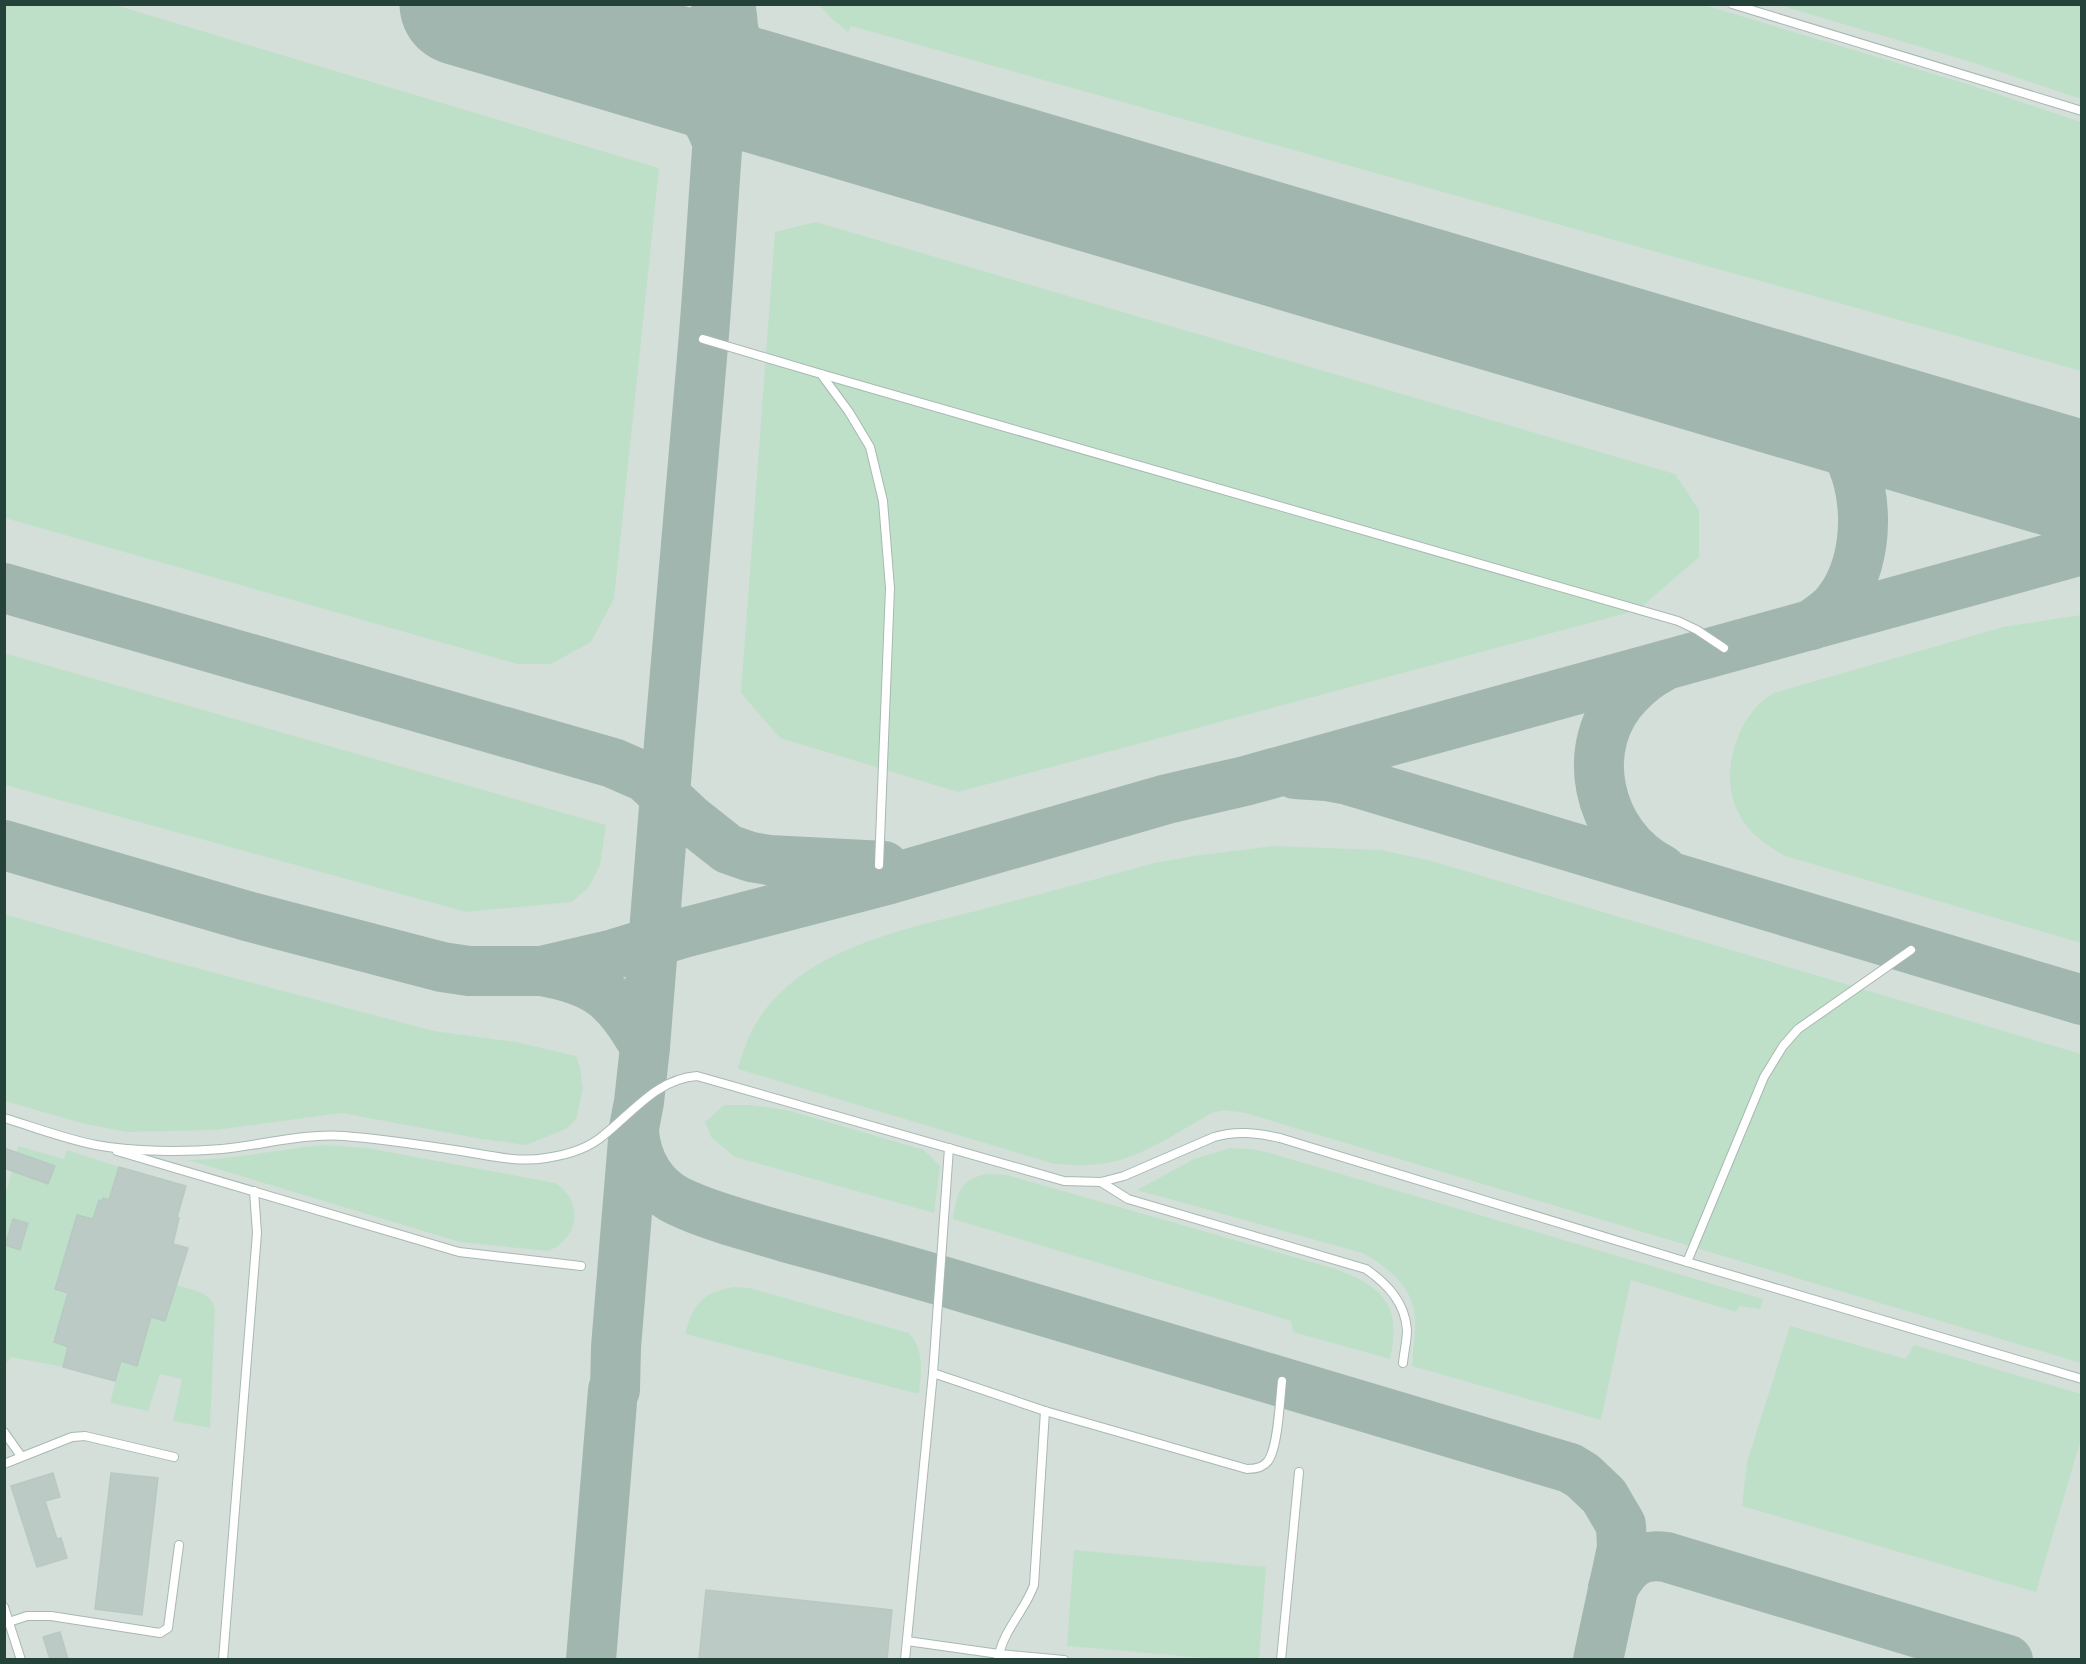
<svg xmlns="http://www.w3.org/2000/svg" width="2086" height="1664" viewBox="0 0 2086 1664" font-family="'Work Sans',sans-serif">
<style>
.built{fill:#d4dfda}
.green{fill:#bfe0c8}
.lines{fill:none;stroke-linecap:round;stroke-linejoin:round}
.taxiway{stroke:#a2b6b0;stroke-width:50}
.runway{stroke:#a2b6b0;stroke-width:123}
.building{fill:#bbcac4;stroke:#b8c9c2;stroke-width:1.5}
.service-casing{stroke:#a8b8b2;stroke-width:10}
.service{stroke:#fff;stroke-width:8}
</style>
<rect width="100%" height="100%" fill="#e6efeb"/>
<polygon class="built" points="5,5 2081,5 2081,1659 5,1660"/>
<g class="green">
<polygon points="4,5 115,5 659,168 614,599 591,642 551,664 517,664 5,518"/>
<polygon points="819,5 1704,5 1964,83 2081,122 2081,371 851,26 848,32 831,18"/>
<polygon points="1779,5 2081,5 2081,99 1968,61"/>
<polygon points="816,222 1675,474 1699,510 1699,557 1638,610 958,792 780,738 741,693 775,232"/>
<path d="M2081,615V943L1785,856C1768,846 1749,834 1740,816C1720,782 1732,731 1759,704C1763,700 1769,696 1774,693L2003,627Z"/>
<polygon points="4,653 606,825 600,865 589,887 572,902 466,912 5,785"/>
<path d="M1273,846L1381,850L1428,860L2081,1054V1363L1245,1113L1224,1110L1212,1113C1183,1129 1143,1156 1112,1162C1091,1166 1072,1166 1051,1163L738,1069C742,1054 748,1037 756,1023C803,947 904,930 983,909C1040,894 1097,879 1154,863L1193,856Z"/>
<polygon points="4,914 159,958 434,1031 516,1042 576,1056 580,1067 583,1089 576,1119 566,1129 526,1145 482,1139 341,1113 216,1130 128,1132 85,1124 5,1101"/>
<polygon points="724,1105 751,1105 787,1110 924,1150 940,1166 934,1213 735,1157 711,1137 705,1122"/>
<path d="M324,1145L367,1148L555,1183C584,1200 580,1239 548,1251L460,1242L188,1160C236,1160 277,1149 324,1145Z"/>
<polygon points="18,1146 64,1159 67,1150 119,1167 111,1192 113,1201 104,1198 102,1201 99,1200 99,1221 77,1215 55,1289 68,1293 54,1342 68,1347 63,1367 11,1357 5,1365 5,1189 7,1189"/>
<path d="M1230,1148L1252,1149L1270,1153L1763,1299L1760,1309L1740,1306L1736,1312L1631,1280L1601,1420L1412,1366C1413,1348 1417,1328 1414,1310C1410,1285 1384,1264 1362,1253L1137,1190L1194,1159Z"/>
<path d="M988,1174L1007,1175L1336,1269C1384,1287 1402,1306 1390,1359L1293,1332L1291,1321L953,1219C957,1194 959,1179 988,1174Z"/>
<path d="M176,1285C191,1290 210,1291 215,1308L210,1428L173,1421L182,1379L160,1374L148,1411L110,1403L121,1361L137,1366L151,1317L165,1321Z"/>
<path d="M734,1287L750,1288L909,1333C925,1351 921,1372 919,1394L685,1334C693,1305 702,1292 734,1287Z"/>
<polygon points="1790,1326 1906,1359 1914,1345 2081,1394 2081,1439 2036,1592 1742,1506 1747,1462"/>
<polygon points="1074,1550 1266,1567 1259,1659 1216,1659 1067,1646"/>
</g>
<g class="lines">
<g class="taxiway">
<path d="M732,15C734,63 755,75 792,101"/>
<path d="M618,50C663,50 700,42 729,4"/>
<path d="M649,59C684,83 701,102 717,141"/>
<path d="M1759,387C1788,399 1816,412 1836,436C1871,477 1872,559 1839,601C1832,611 1821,618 1811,625"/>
<polyline points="2057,476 2082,479"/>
<polyline points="4,588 613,763 645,777 690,819 728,849 751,857 769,860 884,866"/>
<path d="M1659,669C1648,674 1638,683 1629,692C1576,744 1597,837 1661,869"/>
<polyline points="1295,774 1326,776 1348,780 2082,1000"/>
<polyline points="4,845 247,916 442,967 469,971 541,971 614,954 683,933 890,879 1167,799 1245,781 2082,550"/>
<path d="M541,971C598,981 617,997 645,1047"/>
<path d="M634,1131C636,1160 651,1188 678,1201C709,1216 751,1227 785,1237C837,1251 890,1266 942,1281C1151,1344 1361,1405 1570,1468L1583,1476L1604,1496L1621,1525L1622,1548L1598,1660"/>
<path d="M1613,1588C1626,1565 1638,1553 1666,1557L2008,1660"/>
<path d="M591,1660L613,1390H615L616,1347L634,1128L639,1102L645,1047C663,809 683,572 704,334C713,224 717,114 731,4"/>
</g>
<polyline class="runway" points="461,4 2082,483"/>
</g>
<g class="building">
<polygon points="4,1148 55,1166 48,1184 4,1168"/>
<polygon points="119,1167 186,1186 177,1217 179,1218 173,1244 188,1248 165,1321 151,1317 137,1366 121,1361 115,1381 63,1367 68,1347 54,1342 68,1293 55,1289 77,1215 93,1219 99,1200 102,1201 103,1198 109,1200"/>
<polygon points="13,1219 28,1223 20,1250 5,1245"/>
<polygon points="53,1473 60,1497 45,1501 57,1539 61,1538 67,1558 37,1567 11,1486"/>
<polygon points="111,1473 158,1478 142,1615 95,1609"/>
<polygon points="706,1590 892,1610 887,1659 699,1659"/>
<polygon points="60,1632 68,1659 50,1659 43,1637"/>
</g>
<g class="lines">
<defs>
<g id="service">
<polyline points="1732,4 2082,111"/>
<polyline points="703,339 821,374 849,412 870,447 883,501 890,588 879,865"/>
<polyline points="821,374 1678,621 1697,630 1724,648"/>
<path d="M4,1118C34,1127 65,1139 96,1145C132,1152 185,1152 222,1149C262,1145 304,1133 344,1136C383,1139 422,1145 461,1151C488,1155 518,1163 546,1158C567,1155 588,1149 604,1135C633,1112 657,1079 697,1076L1064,1181L1101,1182L1124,1176L1214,1137C1237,1130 1257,1133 1280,1138L1687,1262L2082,1379"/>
<path d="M949,1148L933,1373L1045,1411L1247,1469C1255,1469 1263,1468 1268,1461C1278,1448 1280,1399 1282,1381"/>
<polyline points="117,1151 459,1252 581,1266"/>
<path d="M1101,1182L1128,1199L1366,1269C1387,1284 1405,1302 1407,1330C1407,1340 1404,1352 1403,1363"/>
<polyline points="1687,1262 1764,1077 1783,1046 1798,1029 1911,950"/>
<polyline points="4,1432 21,1456"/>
<polyline points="4,1464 72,1437 85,1436 174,1457"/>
<polyline points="4,1607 21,1660"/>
<polyline points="9,1622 27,1616 51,1616 160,1633 168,1628 179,1545"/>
<polyline points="907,1641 999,1654 1064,1660"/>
<polyline points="223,1660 257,1233 254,1191"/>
<polyline points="905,1660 933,1373"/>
<path d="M998,1660C1002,1631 1025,1611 1034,1585L1045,1411"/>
<polyline points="1281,1660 1299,1472"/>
</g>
</defs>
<use href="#service" class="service-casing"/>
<use href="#service" class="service"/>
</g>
<rect width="2086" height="1664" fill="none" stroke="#24423a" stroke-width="12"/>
</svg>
